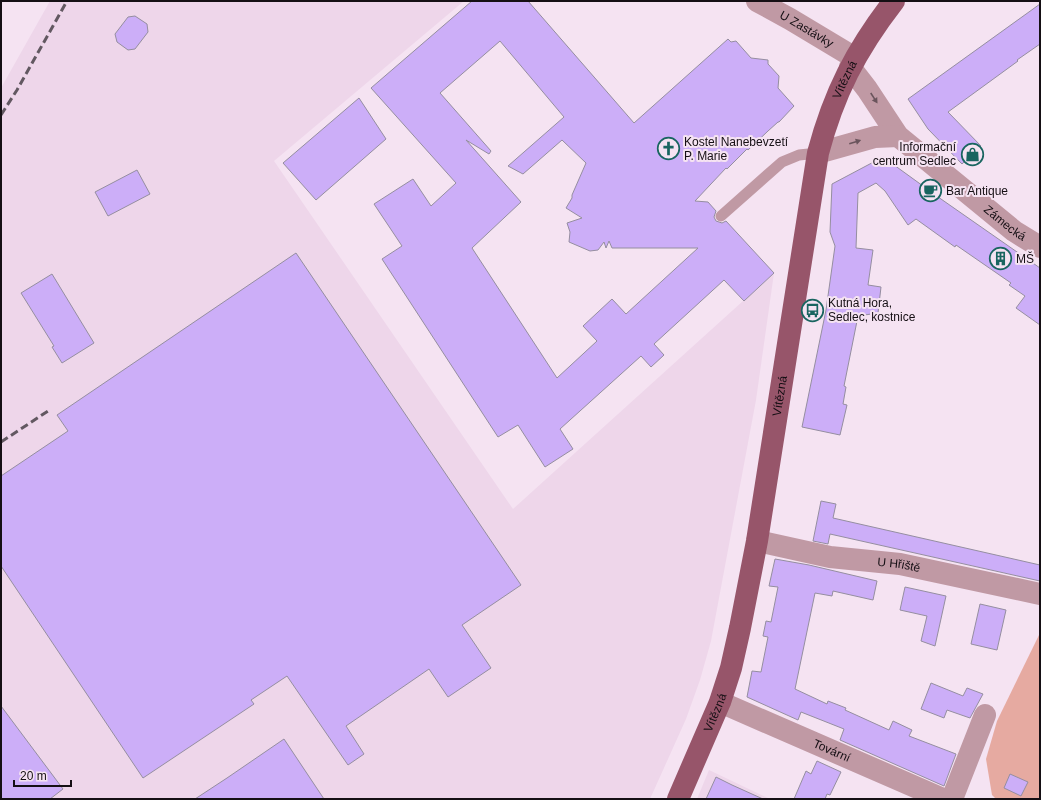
<svg xmlns="http://www.w3.org/2000/svg" width="1041" height="800" viewBox="0 0 1041 800" font-family="Arial,sans-serif">
<style>
.built{fill:#eed6ea}
.green{fill:#e6aaa1}
.building{fill:#ccaef8;stroke:#958ea0;fill-rule:evenodd}
.lines{fill:none;stroke-linecap:round;stroke-linejoin:round}
.service{stroke:#c099a4;stroke-width:11}
.minor{stroke:#c099a4;stroke-width:22}
.primary{stroke:#97556a;stroke-width:22}
.rail{stroke:#625861;stroke-width:3;stroke-dasharray:8 4;stroke-linecap:butt}
.oneway{fill:#6a545c}
.labels{text-anchor:middle;stroke-width:4;stroke-linejoin:round;paint-order:stroke}
.street-label{font-size:12px;fill:#150f14;stroke:#f5e3f2}
.poi-label{font-size:12px;fill:#150f14;stroke:#f5e3f2;text-anchor:start}
</style>
<rect width="100%" height="100%" fill="#f5e3f2"/>
<g class="built">
<polygon points="50,1 464,1 274,161 513,509 774,273 756,400 711,641 700,680 686,719 650,799 1,799 1,88"/>
<polygon points="709,770 770,799 697,799"/>
</g>
<polygon class="green" points="1040,633 1040,799 996,799 992,795 986,759 997,721"/>
<g class="building">
<path d="M472,1H528L634,123L728,39L731,42L736,41L751,58L768,60V64L779,76L778,88L794,106L779,122H778L768,131L748,150L747,149L727,169L726,168L695,201L708,202L716,211L714,217L716,221L722,223L726,221L774,273L744,301L724,280L654,344L664,355L651,367L641,356L560,429L573,449L545,467L518,425L498,437L382,259L402,246L374,204L413,179L431,206L456,183L371,88ZM500,41L564,117L508,166L523,174L562,140L586,163L572,195V198L566,208L582,218L567,223L570,232L569,242L590,251L598,250L604,242L606,248L609,241L612,248H698L626,314L612,299L583,326L597,341L557,378L472,248L521,202L466,140L489,154L491,151L440,93Z"/>
<polygon points="1040,4 1040,44 1017,60 1018,61 948,112 981,146 962,164 928,129 908,99"/>
<polygon points="135,16 147,24 148,32 135,49 128,50 117,42 115,34 128,17"/>
<polygon points="359,98 386,139 316,200 283,163"/>
<polygon points="883,157 941,199 1040,268 1040,325 1016,308 1025,296 1009,285 1011,283 956,245 955,247 916,219 908,225 885,191 876,183 858,193 856,248 873,250 868,285 881,287 878,313 858,316 844,386 846,387 843,404 847,405 840,435 802,427 826,310 835,246 830,232 832,184"/>
<polygon points="137,170 150,194 108,216 95,192"/>
<polygon points="296,253 521,585 462,625 491,668 448,697 429,669 346,726 364,754 348,765 287,676 251,700 254,704 143,778 1,566 1,476 68,431 57,415"/>
<polygon points="52,274 94,343 62,363 52,347 54,346 21,293"/>
<polygon points="821,501 836,504 833,518 1040,565 1040,581 830,534 828,544 813,541"/>
<polygon points="775,559 809,565 877,581 873,600 833,591 832,596 815,593 795,689 827,704 828,701 846,708 845,710 889,730 893,721 912,730 909,736 956,754 944,786 840,740 844,729 801,712 798,720 747,697 752,671 761,672 768,637 763,636 766,621 771,622 778,587 769,586"/>
<polygon points="905,587 946,596 935,646 921,641 927,616 900,610"/>
<polygon points="980,604 1006,610 997,650 971,644"/>
<polygon points="931,683 963,696 967,688 983,694 970,718 947,710 944,718 921,709"/>
<polygon points="1,706 63,789 50,799 1,799"/>
<polygon points="284,739 324,799 195,799 227,778"/>
<polygon points="817,761 841,772 830,795 827,794 825,799 794,799 806,771 811,774"/>
<polygon points="1010,774 1028,782 1021,796 1004,788"/>
<polygon points="716,777 732,785 763,799 706,799"/>
</g>
<g class="lines">
<polyline class="service" points="721,216 782,162 799,155 818,153"/>
<g class="minor">
<path id="s1" d="M757,1L790,19L855,58"/>
<path id="s2" d="M850,67L867,89L898,136L1014,231L1040,247"/>
<polyline points="818,153 875,137 898,136"/>
<path id="s3" d="M757,541L830,557L900,564L1040,594"/>
<path id="s4" d="M720,702L943,799"/>
<polyline points="952,799 985,715"/>
</g>
<path class="primary" id="s5" d="M678,799L720,702L731,668L740,628L757,541L818,153C834,93 856,50 894,1"/>
<g class="rail">
<polyline points="1,115 17,90 67,1"/>
<polyline points="1,442 48,411"/>
</g>
</g>
<defs><path id="oneway-solid" d="M-6-.8H1V-3.2L6.5 0L1 3.2V.8H-6Z"/></defs>
<g class="oneway">
<use href="#oneway-solid" transform="translate(874 98) rotate(57)"/>
<use href="#oneway-solid" transform="translate(855 142) rotate(-17)"/>
</g>
<defs>
<symbol id="church-ring" viewBox="-11 -11 22 22"><circle r="9.5" fill="#f5e3f2" stroke="#196560" stroke-width="1.5"/><path d="M-1.2-6h2.4v3.5h3.3v2.4h-3.3V6h-2.4V-.1h-3.3v-2.4h3.3Z" fill="#196560"/></symbol>
<symbol id="shop-ring" viewBox="-11 -11 22 22"><circle r="9.5" fill="#f5e3f2" stroke="#196560" stroke-width="1.5"/><path d="M-5-2.5h2.3a2.7 3.5 0 0 1 5.4 0H5L5.5 6h-11ZM-1.5-2.5h3a1.5 2.3 0 0 0-3 0Z" fill="#196560"/></symbol>
<symbol id="cafe-ring" viewBox="-11 -11 22 22"><circle r="9.5" fill="#f5e3f2" stroke="#196560" stroke-width="1.5"/><path d="M-5.5-4.5H6V0H3Q3 3.5 0 3.5H-2.5Q-5.5 3.5-5.5 0ZM3-3.2v2h1.7v-2ZM-6 4.5H4V6H-6Z" fill="#196560"/></symbol>
<symbol id="building-ring" viewBox="-11 -11 22 22"><circle r="9.5" fill="#f5e3f2" stroke="#196560" stroke-width="1.5"/><path d="M-4-6H4V6H1V3H-1V6H-4ZM-2.5-4.3h1.7v1.8h-1.7ZM.8-4.3h1.7v1.8H.8ZM-2.5-1h1.7V.8h-1.7ZM.8-1h1.7V.8H.8Z" fill="#196560"/></symbol>
<symbol id="bus-ring" viewBox="-11 -11 22 22"><circle r="9.5" fill="#f5e3f2" stroke="#196560" stroke-width="1.5"/><path d="M-5-6H5V4H4V6H2V4H-2V6H-4V4H-5ZM-3.5-4V0h7V-4ZM-3.5 1.2v1.5H-2V1.2ZM2 1.2v1.5H3.5V1.2Z" fill="#196560"/></symbol>
</defs>
<g fill-rule="evenodd">
<use href="#church-ring" x="656" y="136" width="25" height="25"/>
<use href="#shop-ring" x="960" y="142" width="25" height="25"/>
<use href="#cafe-ring" x="918" y="178" width="25" height="25"/>
<use href="#building-ring" x="988" y="246" width="25" height="25"/>
<use href="#bus-ring" x="800" y="298" width="25" height="25"/>
</g>
<g class="labels">
<g class="street-label">
<text dy="4" stroke="none"><textPath href="#s1" startOffset="57">U Zastávky</textPath></text>
<text dy="4" stroke="none"><textPath href="#s5" startOffset="742">Vítězná</textPath></text>
<text dy="4" stroke="none"><textPath href="#s2" startOffset="222">Zámecká</textPath></text>
<text dy="4" stroke="none"><textPath href="#s5" startOffset="418">Vítězná</textPath></text>
<text dy="4" stroke="none"><textPath href="#s3" startOffset="144">U Hřiště</textPath></text>
<text dy="4" stroke="none"><textPath href="#s5" startOffset="94">Vítězná</textPath></text>
<text dy="4" stroke="none"><textPath href="#s4" startOffset="122">Tovární</textPath></text>
</g>
<g class="poi-label">
<text x="684" y="146">Kostel Nanebevzetí<tspan x="684" dy="14">P. Marie</tspan></text>
<text x="956" y="151" text-anchor="end">Informační<tspan x="956" dy="14">centrum Sedlec</tspan></text>
<text x="946" y="195">Bar Antique</text>
<text x="1016" y="263">MŠ</text>
<text x="828" y="307">Kutná Hora,<tspan x="828" dy="14">Sedlec, kostnice</tspan></text>
</g>
</g>
<rect width="1041" height="800" fill="none" stroke="#150f14" stroke-width="4"/>
<path d="M14 780v6h57v-6" fill="none" stroke="#150f14" stroke-width="2"/>
<text x="20" y="780" font-size="12" fill="#150f14" stroke="#f5e3f2" stroke-width="3" paint-order="stroke">20 m</text>
</svg>
